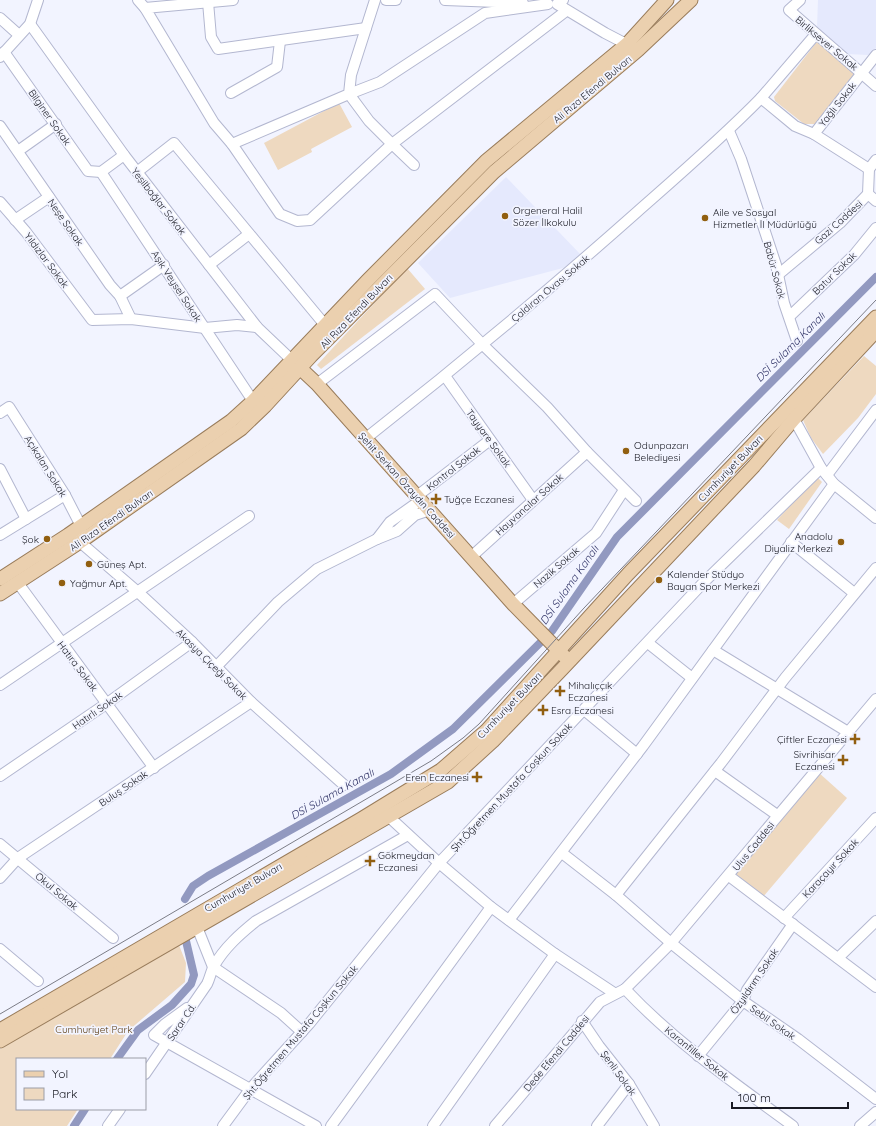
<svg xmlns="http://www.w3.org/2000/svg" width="876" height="1126" viewBox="0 0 876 1126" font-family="Quicksand,sans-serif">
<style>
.built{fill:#e5e9fd}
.green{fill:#eed9c0}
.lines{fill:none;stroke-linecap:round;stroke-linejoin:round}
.canal{stroke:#9299c0;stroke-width:8}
.minor-casing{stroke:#b3b7d0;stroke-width:12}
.major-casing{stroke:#997c5b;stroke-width:15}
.minor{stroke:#fff;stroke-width:10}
.major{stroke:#ebd0af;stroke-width:13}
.tram{stroke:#7c7d87;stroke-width:1}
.poi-dot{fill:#915f10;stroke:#f2f4ff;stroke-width:1.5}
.labels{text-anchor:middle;stroke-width:3.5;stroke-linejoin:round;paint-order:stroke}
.street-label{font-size:10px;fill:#191a23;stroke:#f2f4ff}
.poi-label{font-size:10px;fill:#191a23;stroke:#f2f4ff;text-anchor:start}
.park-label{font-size:10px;fill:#5d3e15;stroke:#f2f4ff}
.water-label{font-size:11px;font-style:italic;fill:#313467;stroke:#f2f4ff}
</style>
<rect width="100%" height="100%" fill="#f2f4ff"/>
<g class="built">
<polygon points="818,0 876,0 876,48 868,55 847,54 817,27"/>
<polygon points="506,177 582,256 563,268 450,298 418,263"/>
</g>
<g class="green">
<polygon points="819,39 858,72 818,124 804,124 775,101 774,97"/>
<polygon points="339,103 352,127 311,149 312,152 278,170 264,143"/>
<polygon points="407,268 425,289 321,369 317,365"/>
<polygon points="864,356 876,366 876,394 858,418 823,454 811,438 803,420"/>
<polygon points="817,477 822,482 789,529 777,520"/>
<polygon points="818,772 847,798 763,897 734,875"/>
<polygon points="179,945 186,963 185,982 128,1031 110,1059 17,1059 17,1109 78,1109 67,1126 0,1126 0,1049"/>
</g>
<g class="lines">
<g class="canal">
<polyline points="185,899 193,886 208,876 391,774 453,729 552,631 617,537 876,277"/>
<polyline points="117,1059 138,1030 172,1005 191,984 194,975 186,941"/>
<polyline points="74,1126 85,1109"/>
</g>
<defs>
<g id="minor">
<polyline points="138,0 145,8"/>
<polyline points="375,0 351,75 349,94 232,144 280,214 297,221 310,220 392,144 414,165"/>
<polyline points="386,0 396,0"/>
<polyline points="445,0 523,3"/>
<polyline points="563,0 557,4 605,33 632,47"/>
<polyline points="800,0 789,10 876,86"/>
<polyline points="208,2 211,37 218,49 366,28"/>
<polyline points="548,4 485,13 380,82 349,94 369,121 392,144 566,11"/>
<polyline points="0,18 19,35"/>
<polyline points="30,24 124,155 257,327 297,365"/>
<polyline points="4,52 88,171 101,172"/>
<polyline points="0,57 30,24 38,0"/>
<polyline points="231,93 277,67 280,41"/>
<polyline points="761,98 816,34"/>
<polyline points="0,126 110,285 120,296 131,319"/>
<polyline points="729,131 741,159 776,265 784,303 797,341"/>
<polyline points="814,134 876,55"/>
<polyline points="232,144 214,123 145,8 233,0"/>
<polyline points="18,151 56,124"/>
<polyline points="101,172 253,401"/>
<polyline points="101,172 124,155"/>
<polyline points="137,172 174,143 325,325"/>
<polyline points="868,194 876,201"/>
<polyline points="0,202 26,232 92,320 131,319 205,328 237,325 257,327"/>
<polyline points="15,220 49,197"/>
<polyline points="209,265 249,234"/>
<polyline points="779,274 840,223 868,194 869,169 876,160"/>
<polyline points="120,296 164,265"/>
<polyline points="790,316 854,255 876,228"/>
<polyline points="445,376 533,500"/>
<polyline points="317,384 435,294 483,345 547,407 587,452 636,501"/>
<polyline points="0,413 9,407 65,495 81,526 80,542 139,593 192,642 251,702 344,785"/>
<polyline points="794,419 821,468 834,484 876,518"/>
<path d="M365,439C458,366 548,291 637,212C679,175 722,138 761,98L795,126L814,134L869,169"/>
<polyline points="0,469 26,519"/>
<polyline points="827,475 876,410"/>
<polyline points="417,496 490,440"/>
<polyline points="421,500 390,522 377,539 397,531 415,515 430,510"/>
<polyline points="0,535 65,495"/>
<polyline points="791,542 854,593"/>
<polyline points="471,557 587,452"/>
<polyline points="18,583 154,768"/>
<polyline points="513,604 596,533 624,490"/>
<polyline points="648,643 692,678"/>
<polyline points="713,650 848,732"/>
<polyline points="216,667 278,602 317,569 377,539"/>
<polyline points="0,685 249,516"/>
<polyline points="584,710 637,754"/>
<polyline points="715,771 777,815"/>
<polyline points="0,776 106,704 192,642"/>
<polyline points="387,815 439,863 491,907 555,954 614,993"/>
<polyline points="0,844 113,938"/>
<polyline points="562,853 616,895 671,943 743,1001 798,1039 876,1099"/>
<polyline points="729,876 876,987"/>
<polyline points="0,878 18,858 251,702"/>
<polyline points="616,895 721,763 785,678 876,568"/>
<polyline points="784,918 876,818"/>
<polyline points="509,920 643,746 834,484"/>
<polyline points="197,927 213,967 281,1013 302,1032"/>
<polyline points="0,949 38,981"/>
<polyline points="838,958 876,921"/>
<path d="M625,989C676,1043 733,1082 793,1126"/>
<polyline points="187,1008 165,1024 154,1035 316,1126"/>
<polyline points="582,1021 599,1046 629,1084 654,1126"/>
<polyline points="698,1056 743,1001 747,990 793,924"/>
<path d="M145,1074L207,984C210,978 211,971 214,966C224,948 240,934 256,921L408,835"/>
<polyline points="108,1126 120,1109"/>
<polyline points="223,1126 251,1088 309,1024 439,863 704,582 821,468"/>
<polyline points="331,1126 491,907"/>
<polyline points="433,1126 555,954"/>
<polyline points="495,1126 600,1002 625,989 671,943 876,699"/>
<polyline points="597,1126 629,1084"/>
<polyline points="860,1126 876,1112"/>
</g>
<g id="major">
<polyline points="300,368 317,384 513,604 565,657"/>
<polyline points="0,579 68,535 231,421 253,401 368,280 486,161 627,44 667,0"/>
<polyline points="0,594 80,542 241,429 265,406 311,356 494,172 638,50 691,0"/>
<polyline points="0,1030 361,819 441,770 486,731 628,574 876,317"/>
<polyline points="0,1041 448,782 493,741 563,668 754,466 794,419 876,331"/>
</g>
</defs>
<use href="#minor" class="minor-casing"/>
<use href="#major" class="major-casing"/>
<use href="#minor" class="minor"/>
<use href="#major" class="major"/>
<polyline class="tram" points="0,1014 431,761 463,738 479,724 584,608 876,300"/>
</g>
<g class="poi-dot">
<circle cx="505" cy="216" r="4"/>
<circle cx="705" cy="218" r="4"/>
<circle cx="626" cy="451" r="4"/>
<path d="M434 493h4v4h4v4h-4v4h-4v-4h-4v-4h4z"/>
<circle cx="47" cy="539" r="4"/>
<circle cx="841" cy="542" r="4"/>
<circle cx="89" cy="564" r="4"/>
<circle cx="659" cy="580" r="4"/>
<circle cx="62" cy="583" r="4"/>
<path d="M558 685h4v4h4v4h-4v4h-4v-4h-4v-4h4z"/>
<path d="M541 704h4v4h4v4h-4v4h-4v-4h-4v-4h4z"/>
<path d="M853 733h4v4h4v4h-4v4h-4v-4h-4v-4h4z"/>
<path d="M841 754h4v4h4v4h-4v4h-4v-4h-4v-4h4z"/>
<path d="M475 771h4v4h4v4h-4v4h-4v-4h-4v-4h4z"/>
<path d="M368 855h4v4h4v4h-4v4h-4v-4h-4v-4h4z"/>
</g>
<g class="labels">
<g class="street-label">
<text transform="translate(827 43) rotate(40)" y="4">Birliksever Sokak</text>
<text transform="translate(592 89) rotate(-40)" y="4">Ali Rıza Efendi Bulvarı</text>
<text transform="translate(837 104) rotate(-52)" y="4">Yağlı Sokak</text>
<text transform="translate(50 117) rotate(55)" y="4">Bilginer Sokak</text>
<text transform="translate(159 201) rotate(52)" y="4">Yeşilbağlar Sokak</text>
<text transform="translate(66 222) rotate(55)" y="4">Neşe Sokak</text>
<text transform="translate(838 222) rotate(-42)" y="4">Gazi Caddesi</text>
<text transform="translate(47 260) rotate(53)" y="4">Yıldızlar Sokak</text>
<text transform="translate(775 270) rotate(75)" y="4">Babür Sokak</text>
<text transform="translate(834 273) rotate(-44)" y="4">Batur Sokak</text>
<text transform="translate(177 286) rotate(57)" y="4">Aşık Veysel Sokak</text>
<text transform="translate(550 288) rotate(-40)" y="4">Çaldıran Ovası Sokak</text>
<text transform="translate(356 311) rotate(-46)" y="4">Ali Rıza Efendi Bulvarı</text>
<text transform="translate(489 438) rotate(54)" y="4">Tayyare Sokak</text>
<text transform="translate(46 466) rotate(58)" y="4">Açıkalan Sokak</text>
<text transform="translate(453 468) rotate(-38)" y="4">Kontrol Sokak</text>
<text transform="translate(730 468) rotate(-46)" y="4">Cumhuriyet Bulvarı</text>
<text transform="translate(407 485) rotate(48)" y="4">Şehit Serkan Özaydın Caddesi</text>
<text transform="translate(529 504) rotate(-42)" y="4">Hayvancılar Sokak</text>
<text transform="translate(111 520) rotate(-35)" y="4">Ali Rıza Efendi Bulvarı</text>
<text transform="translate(556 567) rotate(-41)" y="4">Nazik Sokak</text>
<text transform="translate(212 664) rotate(45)" y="4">Akasya Çiçeği Sokak</text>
<text transform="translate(78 666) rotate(53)" y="4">Hatıra Sokak</text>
<text transform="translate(509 705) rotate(-46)" y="4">Cumhuriyet Bulvarı</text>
<text transform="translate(97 710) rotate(-35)" y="4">Hatırlı Sokak</text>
<text transform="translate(511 787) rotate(-47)" y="4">Şht.Öğretmen Mustafa Coşkun Sokak</text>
<text transform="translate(123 788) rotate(-34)" y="4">Buluş Sokak</text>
<text transform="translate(753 846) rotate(-51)" y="4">Ulus Caddesi</text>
<text transform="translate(830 868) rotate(-47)" y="4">Karaçayır Sokak</text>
<text transform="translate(243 887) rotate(-30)" y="4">Cumhuriyet Bulvarı</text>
<text transform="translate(57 891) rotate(40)" y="4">Okul Sokak</text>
<text transform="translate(754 981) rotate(-56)" y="4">Özyıldırım Sokak</text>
<text transform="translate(181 1022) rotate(-56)" y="4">Sarar Cd.</text>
<text transform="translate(773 1022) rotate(35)" y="4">Sebil Sokak</text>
<text transform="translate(300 1032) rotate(-50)" y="4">Şht.Öğretmen Mustafa Coşkun Sokak</text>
<text transform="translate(556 1053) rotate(-50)" y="4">Dede Efendi Caddesi</text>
<text transform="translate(697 1053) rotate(39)" y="4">Karanfiller Sokak</text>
<text transform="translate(619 1073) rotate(54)" y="4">Şenli Sokak</text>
</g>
<g class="poi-label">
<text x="513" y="214">Orgeneral Halil<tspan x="513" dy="12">Sözer İlkokulu</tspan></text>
<text x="713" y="216">Aile ve Sosyal<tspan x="713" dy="12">Hizmetler İl Müdürlüğü</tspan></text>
<text x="634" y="449">Odunpazarı<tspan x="634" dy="12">Belediyesi</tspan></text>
<text x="444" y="503">Tuğçe Eczanesi</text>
<text x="833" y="540" text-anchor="end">Anadolu<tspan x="833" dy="12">Diyaliz Merkezi</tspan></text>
<text x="39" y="543" text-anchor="end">Şok</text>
<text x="97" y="568">Güneş Apt.</text>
<text x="667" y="578">Kalender Stüdyo<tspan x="667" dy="12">Bayan Spor Merkezi</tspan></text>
<text x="70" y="587">Yağmur Apt.</text>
<text x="568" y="689">Mihalıççık<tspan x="568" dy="12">Eczanesi</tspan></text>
<text x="551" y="714">Esra Eczanesi</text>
<text x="847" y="743" text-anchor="end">Çiftler Eczanesi</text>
<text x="835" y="758" text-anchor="end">Sivrihisar<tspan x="835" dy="12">Eczanesi</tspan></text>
<text x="469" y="781" text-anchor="end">Eren Eczanesi</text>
<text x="378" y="859">Gökmeydan<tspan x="378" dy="12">Eczanesi</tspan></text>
</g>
<g class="park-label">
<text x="94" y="1033">Cumhuriyet Park</text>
</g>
<g class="water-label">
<text transform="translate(790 347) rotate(-45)" y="4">DSİ Sulama Kanalı</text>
<text transform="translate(569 585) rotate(-55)" y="4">DSİ Sulama Kanalı</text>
<text transform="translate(332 794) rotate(-29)" y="4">DSİ Sulama Kanalı</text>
</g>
</g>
<rect x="16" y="1058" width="130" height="52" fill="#f2f4ff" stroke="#9b9da7"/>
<rect x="24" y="1071" width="20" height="6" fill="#ebd0af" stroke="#9b9da7"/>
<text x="52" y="1078" font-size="12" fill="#191a23">Yol</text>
<rect x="24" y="1088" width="20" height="12" fill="#eed9c0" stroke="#9b9da7"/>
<text x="52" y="1098" font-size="12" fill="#191a23">Park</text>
<path d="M732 1102v6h116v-6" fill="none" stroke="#191a23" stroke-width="2"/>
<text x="738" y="1102" font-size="12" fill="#191a23" stroke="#f2f4ff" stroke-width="3" paint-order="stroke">100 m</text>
</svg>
